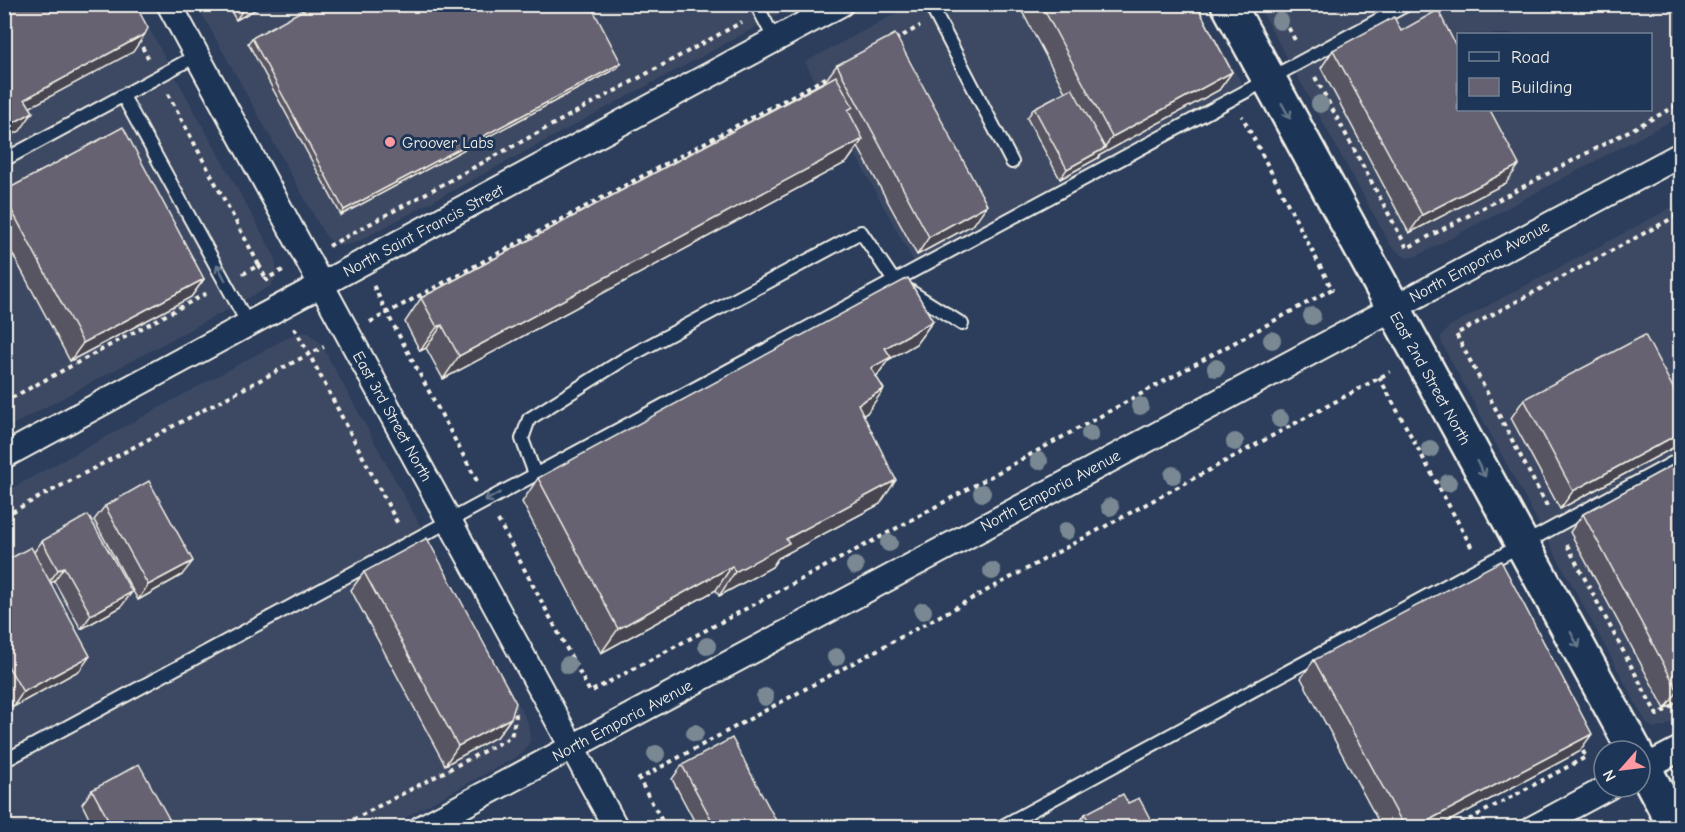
<svg xmlns="http://www.w3.org/2000/svg" width="1685" height="832" viewBox="0 0 1685 832" font-family="'Comic Neue',sans-serif">
<style>
.built{fill:#3d4963;fill-rule:evenodd}
.lines{fill:none;stroke-linecap:round;stroke-linejoin:round}
.lane-casing{stroke:#f4f1e8;stroke-width:16}
.street-casing{stroke:#f4f1e8;stroke-width:28}
.secondary-casing{stroke:#f4f1e8;stroke-width:38}
.path{stroke:#f4f1e8;stroke-width:4;stroke-dasharray:4.5 4.5;stroke-linecap:butt}
.lane{stroke:#1d3557;stroke-width:12}
.street{stroke:#1d3557;stroke-width:24}
.secondary{stroke:#1d3557;stroke-width:33}
.tree{fill:#798893}
.wall{fill:#585462;stroke:#f4f1e8;stroke-width:1.5}
.shaded-wall{fill:#474550;stroke:#f4f1e8;stroke-width:1.5}
.building{fill:#666272;stroke:#f4f1e8;stroke-width:1.5}
.oneway{stroke:#68778a}
.poi-dot{fill:#ff9aa2;stroke:#1d3557;stroke-width:2}
.labels{text-anchor:middle;stroke-width:6;stroke-linejoin:round;paint-order:stroke}
.poi-label{font-size:16px;fill:#f4f1e8;stroke:#1d3557;text-anchor:start}
.street-label{font-size:16px;fill:#f4f1e8;stroke:#1d3557}
</style>
<rect width="100%" height="100%" fill="#2c3e5c"/>
<filter id="ink" filterUnits="userSpaceOnUse"><feTurbulence type="fractalNoise" baseFrequency=".0167" numOctaves="2"/><feDisplacementMap in="SourceGraphic" scale="12" xChannelSelector="R" yChannelSelector="G"/><feConvolveMatrix kernelMatrix="1 2 1 2 8 2 1 2 1" color-interpolation-filters="sRGB"/></filter>
<g filter="url(#ink)">
<g class="built">
<polygon points="5,5 136,5 275,257 277,275 271,286 5,429"/>
<polygon points="197,5 797,5 355,243 339,246 326,237"/>
<polygon points="912,5 1197,5 1250,98 920,273 805,62"/>
<path d="M1258,5H1680V116L1417,256L1406,258L1391,246ZM1458,34H1650V110H1458Z"/>
<polygon points="1680,203 1680,718 1663,727 1654,728 1647,724 1442,344 1441,336 1450,326"/>
<polygon points="308,332 321,344 528,723 530,741 523,753 388,827 5,828 5,492 294,334"/>
</g>
<g class="lines">
<defs>
<g id="lane">
<polyline points="756,4 775,40"/>
<polyline points="930,4 1012,162"/>
<polyline points="123,96 248,324"/>
<polyline points="4,160 196,56"/>
<polyline points="535,474 522,439 529,419 626,358 861,232 894,281 962,324"/>
<polyline points="4,761 1408,4"/>
<polyline points="999,828 1680,459"/>
</g>
<g id="street">
<polyline points="169,4 616,828"/>
<polyline points="4,456 841,4"/>
<polyline points="1640,770 1680,749"/>
<polyline points="421,828 1680,155"/>
<polyline points="1533,828 1609,787"/>
</g>
<g id="secondary">
<polyline points="1228,4 1635,751"/>
<polyline points="1640,760 1676,828"/>
</g>
</defs>
<use href="#lane" class="lane-casing"/>
<use href="#street" class="street-casing"/>
<use href="#secondary" class="secondary-casing"/>
<g class="path">
<polyline points="1276,4 1296,42"/>
<polyline points="138,39 148,58"/>
<polyline points="895,40 920,26"/>
<polyline points="1315,77 1407,248 1680,104"/>
<polyline points="168,94 259,265"/>
<polyline points="329,246 742,22"/>
<polyline points="243,274 259,265 266,279"/>
<polyline points="268,282 266,279 283,270"/>
<polyline points="370,322 387,313 373,285"/>
<polyline points="294,328 309,354 324,347"/>
<polyline points="1379,377 1472,548"/>
<polyline points="4,402 207,293"/>
<polyline points="477,481 387,313 833,74"/>
<polyline points="1547,506 1456,334 1680,214"/>
<polyline points="4,516 309,354 398,524"/>
<polyline points="498,520 590,692 884,535 1332,289 1242,116"/>
<polyline points="1567,545 1657,715 1680,702"/>
<polyline points="337,828 511,737 516,716 512,708"/>
<polyline points="543,828 555,821 559,828"/>
<polyline points="666,828 639,779 1390,372"/>
<polyline points="1453,828 1586,757 1579,744"/>
</g>
<use href="#lane" class="lane"/>
<use href="#street" class="street"/>
<use href="#secondary" class="secondary"/>
</g>
<g class="tree">
<circle cx="1280" cy="21" r="9"/>
<circle cx="1320" cy="104" r="9"/>
<circle cx="1312" cy="316" r="9"/>
<circle cx="1272" cy="340" r="9"/>
<circle cx="1216" cy="368" r="9"/>
<circle cx="1140" cy="406" r="9"/>
<circle cx="1280" cy="419" r="9"/>
<circle cx="1090" cy="434" r="9"/>
<circle cx="1235" cy="442" r="9"/>
<circle cx="1430" cy="449" r="9"/>
<circle cx="1039" cy="461" r="9"/>
<circle cx="1173" cy="475" r="9"/>
<circle cx="1448" cy="483" r="9"/>
<circle cx="982" cy="493" r="9"/>
<circle cx="1110" cy="507" r="9"/>
<circle cx="1066" cy="531" r="9"/>
<circle cx="889" cy="543" r="9"/>
<circle cx="855" cy="566" r="9"/>
<circle cx="992" cy="571" r="9"/>
<circle cx="923" cy="611" r="9"/>
<circle cx="707" cy="646" r="9"/>
<circle cx="836" cy="657" r="9"/>
<circle cx="568" cy="665" r="9"/>
<circle cx="765" cy="697" r="9"/>
<circle cx="695" cy="733" r="9"/>
<circle cx="656" cy="754" r="9"/>
</g>
<g class="wall">
<polygon points="227,4 265,4 236,20"/>
<polygon points="1018,4 1196,4 1232,72 1219,90 1100,155 1098,158 1060,179 1027,118 1034,108 1065,92"/>
<polygon points="1401,31 1506,183 1409,233 1321,68 1333,50"/>
<polygon points="252,38 621,63 617,68 341,215 248,43"/>
<polygon points="837,65 974,224 917,255 858,147 847,162 443,379 426,348 420,351 405,322 421,298 825,81"/>
<polygon points="4,191 204,279 191,297 70,361 4,238"/>
<polygon points="933,321 916,344 888,360 876,377 867,413 863,415 880,504 778,558 772,567 719,596 716,590 601,653 522,502 538,478"/>
<polygon points="1524,399 1680,401 1680,444 1560,509 1511,418"/>
<polygon points="1680,461 1680,701 1665,709 1570,532 1583,514"/>
<polygon points="105,506 182,575 138,600 94,520"/>
<polygon points="42,541 121,607 81,629 54,581 51,583 80,670 13,707 4,692 4,562 34,552"/>
<polygon points="364,572 511,718 498,736 445,765 351,590"/>
<polygon points="1314,660 1579,752 1436,828 1382,828 1301,678"/>
<polygon points="682,765 780,828 698,828 672,779"/>
<polygon points="92,790 174,828 94,828 82,804"/>
<polygon points="1128,803 1155,828 1076,828 1085,814"/>
</g>
<g class="shaded-wall">
<polygon points="247,4 265,4 236,20"/>
<polygon points="145,34 133,52 12,117 25,99"/>
<polygon points="621,63 617,68 341,215 344,210"/>
<polygon points="1232,72 1219,90 1100,155 1098,158 1060,179 1067,169 1104,149 1112,137"/>
<polygon points="33,112 20,131 4,139 4,128"/>
<polygon points="863,139 847,162 443,379 459,356"/>
<polygon points="1519,165 1506,183 1409,233 1422,215"/>
<polygon points="987,205 974,224 917,255 929,237"/>
<polygon points="204,279 191,297 70,361 83,343"/>
<polygon points="933,321 916,344 888,360 874,380 855,392 885,348"/>
<polygon points="442,325 426,348 420,351 437,327"/>
<polygon points="884,389 867,413 841,428 858,404"/>
<polygon points="1680,433 1680,444 1560,509 1573,491"/>
<polygon points="896,480 880,504 778,558 772,567 719,596 735,572 786,539"/>
<polygon points="193,561 182,575 138,600 148,585"/>
<polygon points="732,566 716,590 601,653 618,629"/>
<polygon points="64,567 54,581 47,585 58,570"/>
<polygon points="132,592 121,607 81,629 91,615"/>
<polygon points="90,656 80,670 13,707 23,692"/>
<polygon points="1680,690 1680,701 1665,709 1678,691"/>
<polygon points="511,718 498,736 445,765 458,746"/>
<polygon points="1592,734 1579,752 1436,828 1414,828"/>
</g>
<g class="building">
<polygon points="4,4 135,4 148,28 145,34 25,99 33,112 4,128"/>
<polygon points="314,4 590,4 621,63 344,210 252,38"/>
<polygon points="1041,4 1196,4 1232,72 1112,137"/>
<polygon points="1438,10 1458,50 1458,110 1490,110 1519,165 1422,215 1333,50 1394,17 1401,31"/>
<polygon points="895,34 987,205 929,237 837,65"/>
<polygon points="836,76 853,107 848,110 863,139 459,356 442,325 437,327 421,298"/>
<polygon points="1072,88 1105,148 1067,169 1034,108"/>
<polygon points="123,127 204,279 83,343 4,196 4,191"/>
<polygon points="908,278 933,321 885,348 891,357 871,368 884,389 858,404 896,480 786,539 789,543 735,572 732,566 618,629 538,478"/>
<polygon points="1645,335 1680,401 1680,433 1573,491 1524,399"/>
<polygon points="1680,461 1680,690 1678,691 1583,514"/>
<polygon points="149,481 193,561 148,585 105,506"/>
<polygon points="88,515 132,592 91,615 64,567 58,570 42,541"/>
<polygon points="427,538 516,703 511,718 458,746 364,572"/>
<polygon points="31,547 90,656 23,692 4,659 4,562"/>
<polygon points="1501,561 1592,734 1414,828 1405,828 1314,660"/>
<polygon points="732,738 780,828 716,828 682,765"/>
<polygon points="139,764 174,828 113,828 92,790"/>
<polygon points="1123,794 1128,803 1139,798 1155,828 1092,828 1085,814"/>
</g>
<defs><path id="oneway-shaft" d="M-6 0H5M1.5-3L5.5 0L1.5 3" fill="none" stroke-width="1.6" stroke-linecap="round" stroke-linejoin="round" transform="scale(1.5)"/></defs>
<g class="oneway">
<use href="#oneway-shaft" transform="translate(1286 111) rotate(61)"/>
<use href="#oneway-shaft" transform="translate(221 272) rotate(-118)"/>
<use href="#oneway-shaft" transform="translate(1481 469) rotate(61)"/>
<use href="#oneway-shaft" transform="translate(492 497) rotate(151)"/>
<use href="#oneway-shaft" transform="translate(1575 640) rotate(61)"/>
</g>
</g>
<circle class="poi-dot" cx="390" cy="142" r="6"/>
<g class="labels">
<g class="poi-label">
<text x="402" y="148">Groover Labs</text>
</g>
<g class="street-label">
<text transform="translate(423 230) rotate(-28)" y="6">North Saint Francis Street</text>
<text transform="translate(1479 261) rotate(-28)" y="6">North Emporia Avenue</text>
<text transform="translate(1431 378) rotate(61)" y="6">East 2nd Street North</text>
<text transform="translate(393 416) rotate(61)" y="6">East 3rd Street North</text>
<text transform="translate(1050 490) rotate(-28)" y="6">North Emporia Avenue</text>
<text transform="translate(622 720) rotate(-28)" y="6">North Emporia Avenue</text>
</g>
</g>
<rect width="1685" height="832" fill="none" stroke="#1d3557" stroke-width="24"/>
<rect x="12" y="12" width="1661" height="808" fill="none" stroke="#f4f1e8" stroke-width="2" filter="url(#ink)"/>
<rect x="1457" y="33" width="195" height="78" fill="#1d3557" stroke="#738091" stroke-width="1.5"/>
<rect x="1469" y="52" width="30" height="9" fill="#1d3557" stroke="#738091" stroke-width="1.5"/>
<text x="1511" y="63" font-size="18" fill="#f4f1e8">Road</text>
<rect x="1469" y="78" width="30" height="18" fill="#666272" stroke="#738091" stroke-width="1.5"/>
<text x="1511" y="93" font-size="18" fill="#f4f1e8">Building</text>
<g transform="translate(1622 769) rotate(242)"><circle r="28" fill="#1d3557" stroke="#738091" stroke-width="1.5"/>
<path d="M0-4.5L10 22L0 15L-10 22Z" fill="#ff9aa2"/>
<text y="-9" font-size="16" font-weight="bold" text-anchor="middle" fill="#f4f1e8">N</text>
</g>
</svg>
